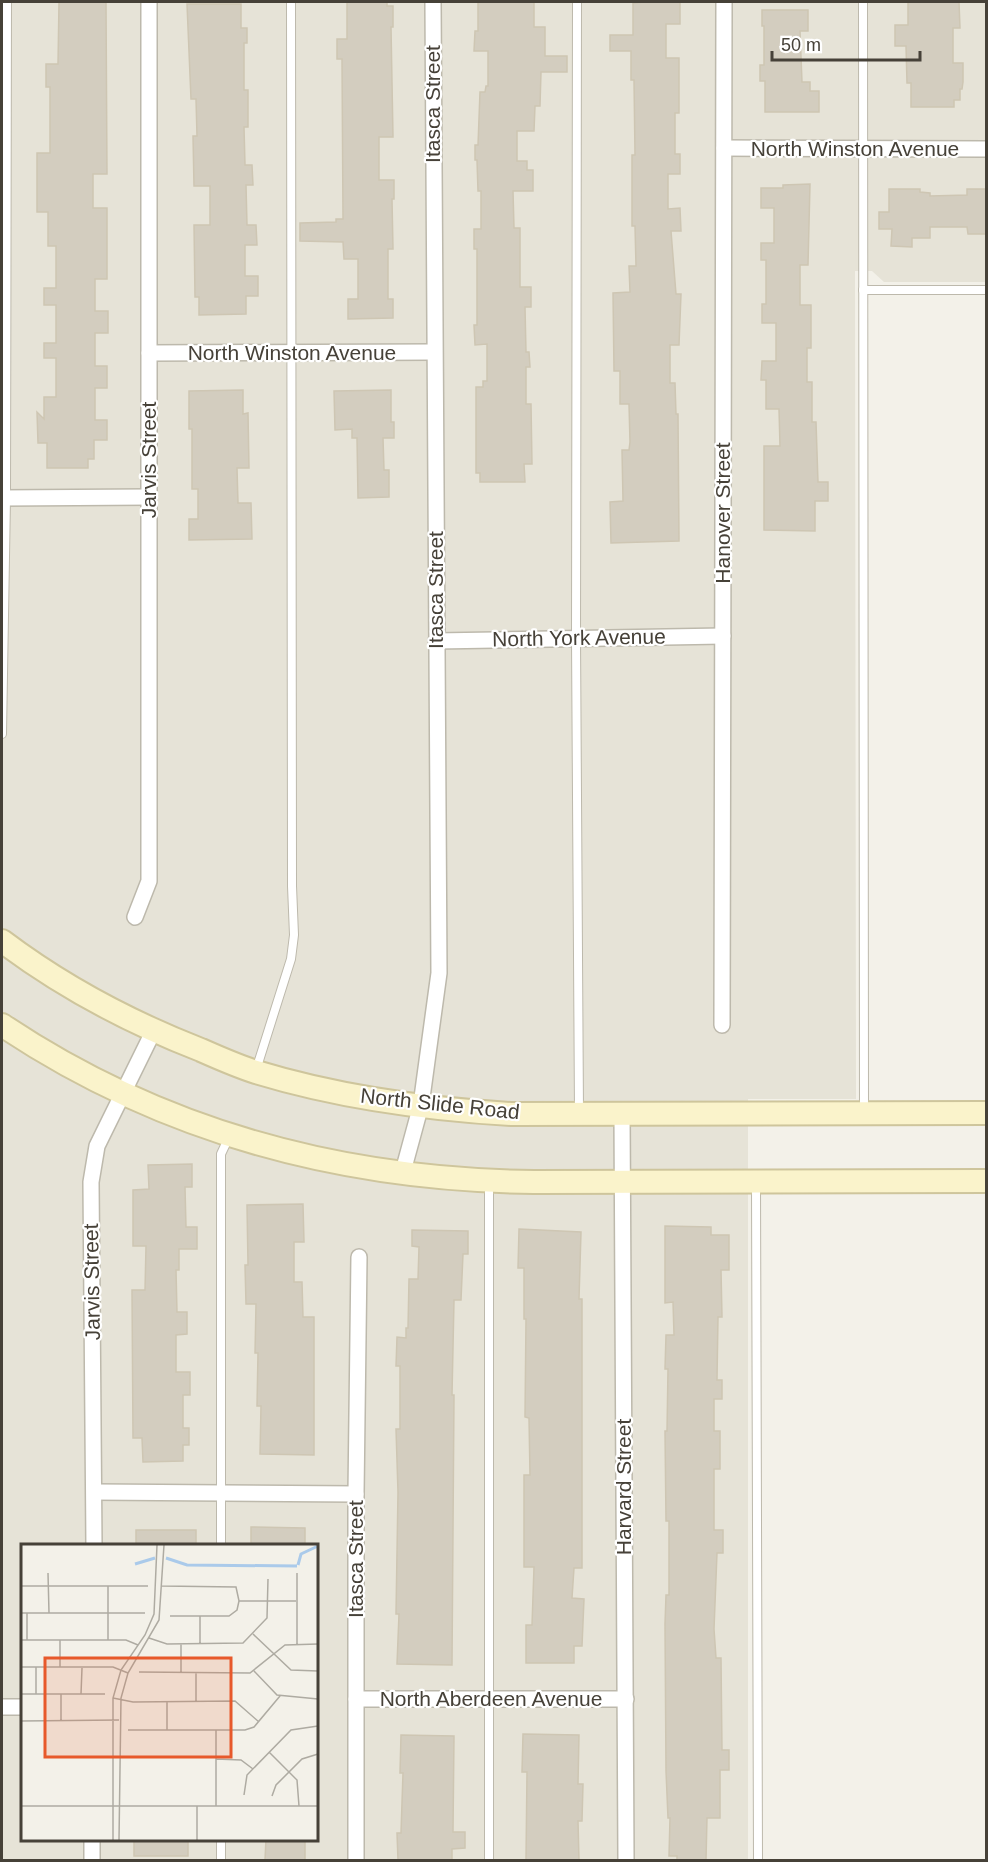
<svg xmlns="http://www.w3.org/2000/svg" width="988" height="1862" viewBox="0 0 988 1862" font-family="Helvetica,sans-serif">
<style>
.residential{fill:#e6e3d7;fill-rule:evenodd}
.building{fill:#d3cdbf;stroke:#cec6b3;stroke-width:1.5}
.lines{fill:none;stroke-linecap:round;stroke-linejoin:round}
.lane-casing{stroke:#bdb9ac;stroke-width:10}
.street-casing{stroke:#bdb9ac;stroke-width:18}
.secondary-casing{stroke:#cec59c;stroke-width:26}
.lane{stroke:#fff;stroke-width:8}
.street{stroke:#fff;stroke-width:15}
.secondary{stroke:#faf3cb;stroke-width:22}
.labels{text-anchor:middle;stroke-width:4.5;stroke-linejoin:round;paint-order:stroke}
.street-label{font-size:21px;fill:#464138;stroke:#fff}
.inset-river{fill:none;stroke:#aacaea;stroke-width:3}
.inset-road{fill:none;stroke:#aeaba2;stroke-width:1.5}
.view{fill:#e7592b;fill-opacity:0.15;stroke:#e7592b;stroke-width:3}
.inset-edge{fill:none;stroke:#464138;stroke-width:3}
</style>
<rect width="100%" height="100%" fill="#f3f1e9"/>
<path class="residential" d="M2,2H986V282H884L872,271H855L856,1099H748V1860H2ZM22,1546H316V1840H22Z"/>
<g class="building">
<polygon points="59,2 106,2 107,174 93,174 93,208 107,208 107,279 95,279 95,311 108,311 108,333 95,333 95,366 107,366 107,388 95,388 95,420 107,420 107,440 94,440 94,459 88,459 88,468 47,468 47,443 38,443 37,412 44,419 44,397 56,397 56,358 44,358 44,343 56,343 56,305 44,305 44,288 56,288 56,246 48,246 48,212 37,212 37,153 50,153 50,87 46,87 46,64 58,64"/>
<polygon points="347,2 387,2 387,6 393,6 393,27 391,27 393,137 379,137 379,180 394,180 394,199 392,199 393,249 388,249 388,299 393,299 393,318 348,319 348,299 358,299 358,259 344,259 343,242 300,241 300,223 336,222 336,219 343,219 342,59 337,59 337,39 347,39"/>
<polygon points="478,2 534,2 534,27 545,27 545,56 567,56 567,72 541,72 540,106 535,106 534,131 517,131 517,161 527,161 527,170 533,170 533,191 513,191 514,228 520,228 520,287 531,287 531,307 525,307 526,352 529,352 530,367 526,367 526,404 531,404 532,464 524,464 525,482 480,482 480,473 476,473 476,387 483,387 483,381 487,381 487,344 475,345 474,325 477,325 477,249 474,249 474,229 481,229 481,191 478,191 477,160 475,160 475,145 478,145 480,92 485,92 486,86 488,86 488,51 474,51 475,31 478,31"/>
<polygon points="644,2 680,2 680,24 666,24 666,58 679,58 679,113 675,113 675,154 680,154 680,174 668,174 668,209 680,208 681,231 671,231 676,294 681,294 679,345 670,345 670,383 675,383 676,414 678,414 679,541 611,543 610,502 623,501 622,450 629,450 630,442 629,404 620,404 620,371 614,371 613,293 630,292 629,266 636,266 635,226 632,226 632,155 635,155 634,80 631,80 631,51 610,51 610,35 633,35 633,3"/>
<polygon points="908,2 959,2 960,28 953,28 953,63 963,63 963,82 962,89 960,89 960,100 954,100 954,107 911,107 911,83 907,83 906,46 895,46 895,25 908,25"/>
<polygon points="187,4 241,4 241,28 247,28 247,43 244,43 244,90 248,90 248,127 244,127 245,165 252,165 253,185 246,185 247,225 256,225 257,245 245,245 245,276 258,276 258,296 246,296 246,314 199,315 199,297 195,297 194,225 210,225 210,186 194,186 193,136 197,136 196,99 191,99"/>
<polygon points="762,10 808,10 808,31 800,31 802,82 810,82 810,91 819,91 819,112 765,112 765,81 760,81 760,65 764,65 764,26 762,26"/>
<polygon points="810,184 808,265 800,265 800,305 811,305 811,348 807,348 807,382 812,382 812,422 816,422 818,482 828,482 828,501 815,501 815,531 764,530 764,446 780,446 779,409 766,409 766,380 761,380 762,361 776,361 776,323 762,323 762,304 766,304 766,260 761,260 761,243 774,243 774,208 761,208 761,188 783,188 783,185"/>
<polygon points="889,189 920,189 920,192 930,193 930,196 967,195 967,189 987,189 987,234 968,234 967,227 930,227 930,238 912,238 912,247 891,246 892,229 879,229 879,212 889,212"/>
<polygon points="243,390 243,414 248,413 249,468 237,468 238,503 251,503 252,539 189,540 189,519 198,519 198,489 192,489 192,429 189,429 189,391"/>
<polygon points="391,390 391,422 394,422 394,438 383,438 384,470 389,470 389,497 358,498 357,438 352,438 352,429 335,430 334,391"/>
<polygon points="192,1164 192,1187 185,1187 186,1227 197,1227 197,1249 179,1249 179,1270 176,1270 177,1312 187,1312 187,1334 176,1335 176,1372 190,1372 190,1395 183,1395 183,1428 189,1428 189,1445 183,1445 183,1461 143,1462 142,1438 133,1438 132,1290 145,1290 146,1246 133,1246 133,1190 149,1189 148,1165"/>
<polygon points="303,1204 304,1242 294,1242 294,1282 302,1282 303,1317 314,1317 314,1455 260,1454 261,1406 257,1406 258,1353 255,1353 256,1304 246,1304 245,1265 248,1265 247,1205"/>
<polygon points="665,1226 711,1227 711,1235 729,1235 729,1270 721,1270 722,1317 718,1317 717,1380 722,1380 722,1399 714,1399 714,1431 720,1431 720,1469 714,1469 714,1530 723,1530 723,1553 717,1553 714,1629 716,1658 721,1658 722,1750 729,1750 729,1770 720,1770 720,1818 707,1818 706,1860 677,1860 677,1856 669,1856 670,1818 668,1818 666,1771 665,1624 666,1595 669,1595 669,1521 666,1521 665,1431 667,1431 668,1369 665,1369 666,1335 674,1335 673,1302 665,1303"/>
<polygon points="519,1229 581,1232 579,1299 582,1299 582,1568 574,1568 572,1598 584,1599 582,1646 574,1646 574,1663 526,1663 526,1625 532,1625 534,1567 524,1567 524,1475 530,1475 529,1418 525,1417 526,1319 524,1319 524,1268 518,1268"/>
<polygon points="412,1230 468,1231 468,1254 463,1254 461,1300 454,1300 452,1395 454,1395 452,1665 397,1664 399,1614 396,1614 398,1492 396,1429 400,1429 400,1366 396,1366 397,1337 406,1338 406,1328 408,1328 409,1279 418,1279 419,1247 412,1246"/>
<polygon points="251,1527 305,1528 305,1545 251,1545"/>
<rect x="136" y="1530" width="60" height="15"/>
<polygon points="523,1734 579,1735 578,1784 583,1784 582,1821 578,1821 579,1860 526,1860 527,1772 522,1772"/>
<polygon points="401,1735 454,1736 453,1832 465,1832 465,1848 452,1849 452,1860 398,1860 397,1833 401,1833 403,1773 400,1773"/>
<rect x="134" y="1839" width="54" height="17"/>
<polygon points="266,1839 305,1839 305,1860 265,1860"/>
</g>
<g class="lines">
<defs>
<g id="lane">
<polyline points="577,2 576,638 579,1113"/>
<polyline points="863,2 864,1112"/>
<polyline points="863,290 986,290"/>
<polyline points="2,734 6,498 7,2"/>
<polyline points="256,1070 291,959 294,935 292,886 291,2"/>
<polyline points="489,1182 489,1860"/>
<polyline points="756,1184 758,1860"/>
<polyline points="221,1546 221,1154 229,1137"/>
<polyline points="221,1840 221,1860"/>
</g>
<g id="street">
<polyline points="724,148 986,149"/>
<polyline points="149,353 434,352"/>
<polyline points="2,498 149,497"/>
<polyline points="436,641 723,636"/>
<polyline points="135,917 149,881 149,2"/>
<polyline points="722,1025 724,2"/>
<polyline points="622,1113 626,1860"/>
<polyline points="402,1175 421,1105 439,973 433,2"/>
<polyline points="95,1492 356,1494"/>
<polyline points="94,1546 91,1182 97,1146 153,1032"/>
<polyline points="356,1699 626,1699"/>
<polyline points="2,1707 22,1707"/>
<polyline points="92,1860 92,1840"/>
<polyline points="356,1860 356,1494 359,1257"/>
</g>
<g id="secondary">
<path d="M2,941C63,987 129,1022 201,1050C219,1058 237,1066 256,1072C338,1097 426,1109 511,1114L986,1113"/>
<path d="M2,1025C162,1132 343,1180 534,1182L986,1181"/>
</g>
</defs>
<use href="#lane" class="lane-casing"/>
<use href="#street" class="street-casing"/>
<use href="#secondary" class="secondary-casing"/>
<use href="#lane" class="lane"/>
<use href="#street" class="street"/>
<use href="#secondary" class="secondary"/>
</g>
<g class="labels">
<g class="street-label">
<text transform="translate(433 104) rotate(-90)" y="7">Itasca Street</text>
<text x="855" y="156">North Winston Avenue</text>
<text x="292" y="360">North Winston Avenue</text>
<text transform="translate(149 460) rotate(-90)" y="7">Jarvis Street</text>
<text transform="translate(723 513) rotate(-90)" y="7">Hanover Street</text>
<text transform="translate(436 590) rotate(-90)" y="7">Itasca Street</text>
<text transform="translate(579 638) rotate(-1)" y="7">North York Avenue</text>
<text transform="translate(440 1104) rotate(6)" y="7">North Slide Road</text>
<text transform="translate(92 1282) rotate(-91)" y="7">Jarvis Street</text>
<text transform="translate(624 1487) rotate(-90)" y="7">Harvard Street</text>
<text transform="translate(356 1559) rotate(-90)" y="7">Itasca Street</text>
<text x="491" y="1706">North Aberdeen Avenue</text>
</g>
</g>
<g transform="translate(21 1544)">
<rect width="297" height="297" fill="#f3f1e9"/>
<path class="inset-river" d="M145,14L166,21L276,22M114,20L134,14M277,21L280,10L297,2"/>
<path class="inset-road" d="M27,29L28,69M0,42H127M141,42L215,43L218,57H275M0,69H124M149,72H208L216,66L218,57M232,90L270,126L297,127M128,94L146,100L222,99L246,74L247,35M0,96H105L117,101M6,96V69M39,96V123M87,96V42M160,100V128M179,100V72M276,100V29M0,123H92L107,129M15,123V150M233,127L256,151L297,155M118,128L229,129L264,101L297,100M175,129V157M0,150H84M60,150L61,124M92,154L112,158L214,157L238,178M146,158V186M0,177L98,176M40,177V150M107,186H224L233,183L259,152M195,186V262M248,208L276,236L278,262M195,215L220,216L232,225M223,251L226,231L270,186L297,182M251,252L255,241L281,215L297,210M0,262H297M62,262H127M92,296V154L100,126L124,91L133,70L136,1M98,296L100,154L107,129L138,76L143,1M176,296V262"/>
<path class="view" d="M24,114H210V213H24Z"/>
<rect width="297" height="297" class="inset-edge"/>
</g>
<rect width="988" height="1862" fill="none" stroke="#464138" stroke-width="6"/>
<path d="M772 51v9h148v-9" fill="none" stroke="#464138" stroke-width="3"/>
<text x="781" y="51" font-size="18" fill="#464138" stroke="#ffffff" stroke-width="4.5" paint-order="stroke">50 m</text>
</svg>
